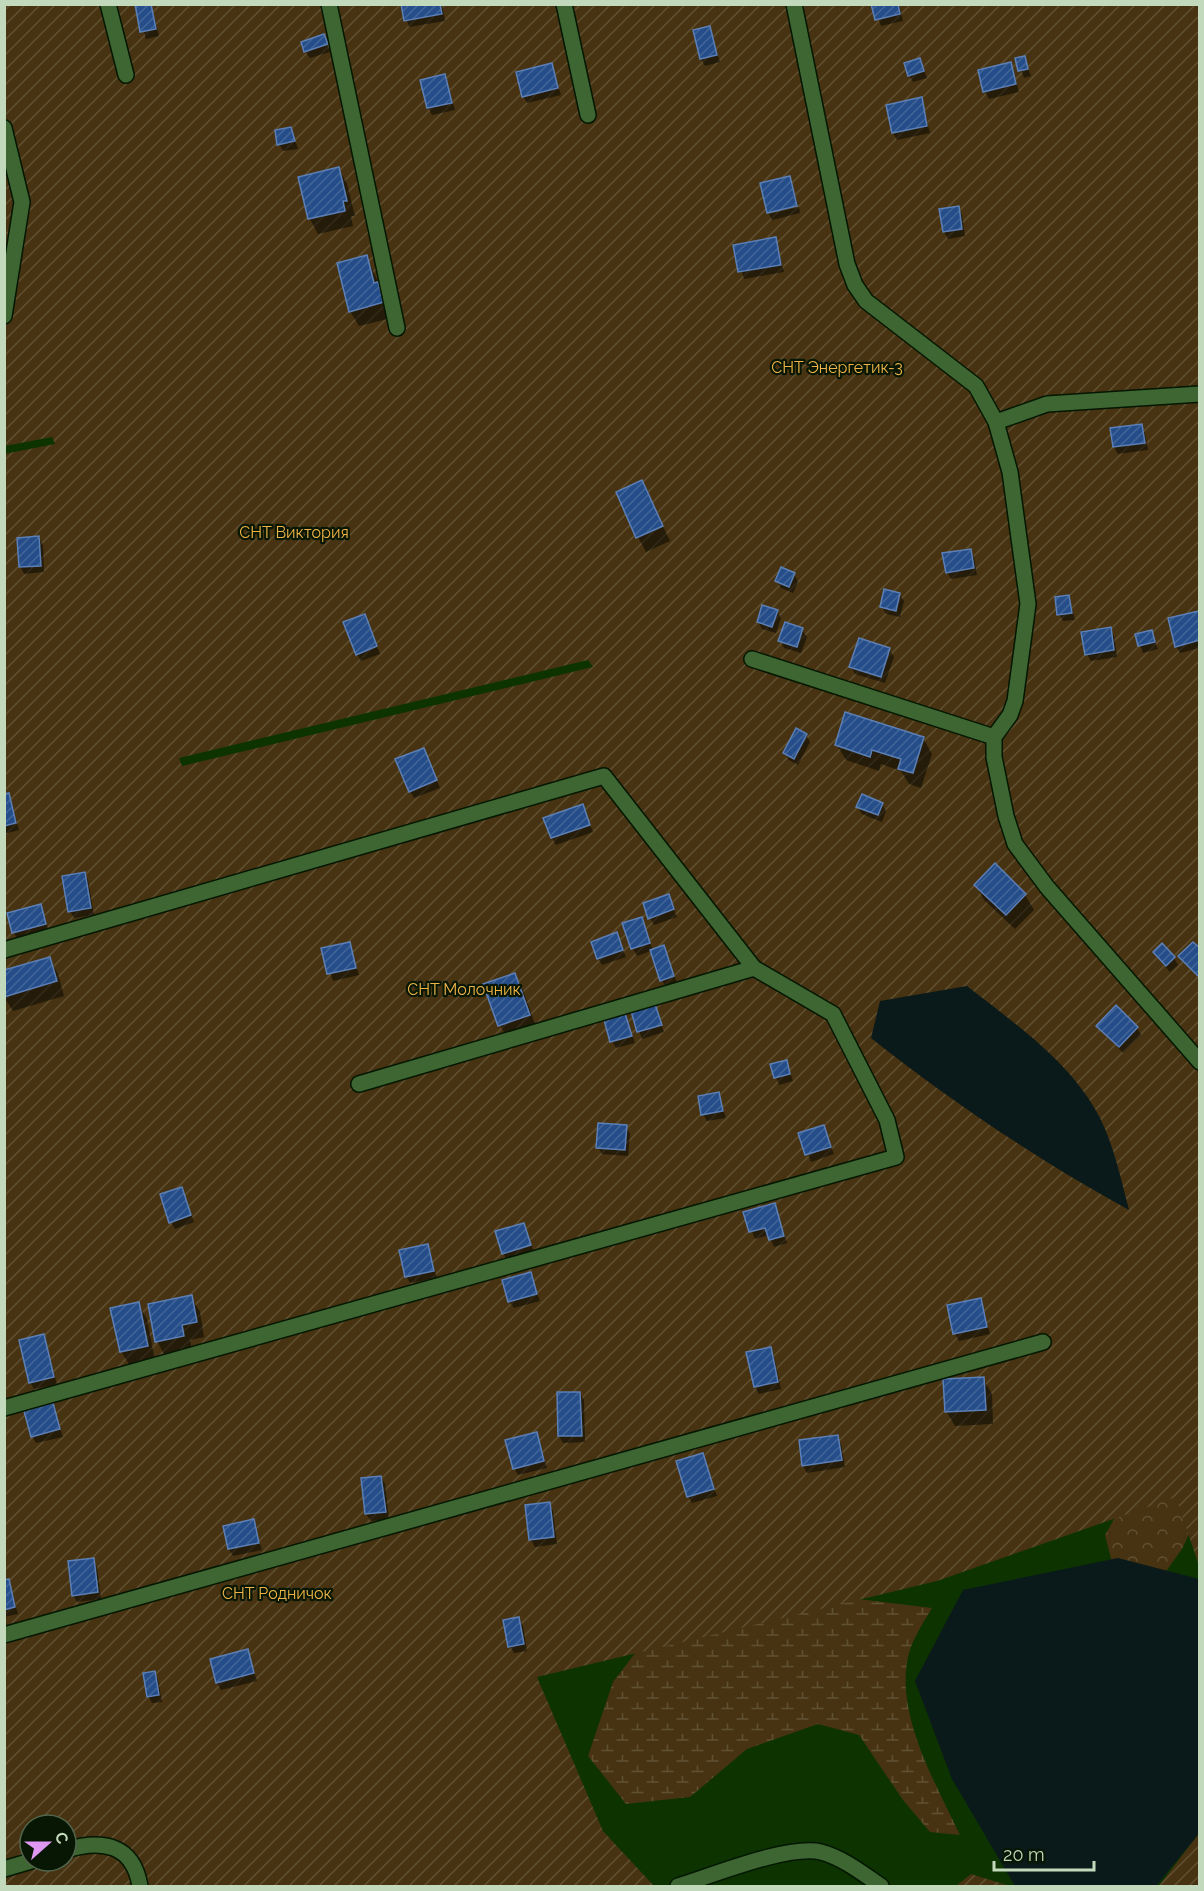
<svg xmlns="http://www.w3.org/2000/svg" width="1204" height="1891" viewBox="0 0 1204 1891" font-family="Raleway,sans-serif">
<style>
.forest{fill:url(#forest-crowns)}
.wetland{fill:url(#wetland-marsh)}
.garden{fill:url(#garden-furrows);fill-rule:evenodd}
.water{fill:#0a1a1b}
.shadow{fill:#0007}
.building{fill:url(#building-hatch);stroke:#5c7fb5;stroke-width:1.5}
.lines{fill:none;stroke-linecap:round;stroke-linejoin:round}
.minor-casing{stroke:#041701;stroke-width:18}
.minor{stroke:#3e6632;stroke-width:15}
.labels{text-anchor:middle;stroke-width:4.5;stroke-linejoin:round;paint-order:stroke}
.park-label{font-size:16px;fill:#efb347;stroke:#071703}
</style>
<defs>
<pattern id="forest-crowns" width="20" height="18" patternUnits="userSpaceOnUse" patternTransform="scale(1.5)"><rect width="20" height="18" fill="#473311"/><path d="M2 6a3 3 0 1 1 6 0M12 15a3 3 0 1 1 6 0" fill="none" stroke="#605032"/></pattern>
<pattern id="wetland-marsh" width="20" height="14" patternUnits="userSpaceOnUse" patternTransform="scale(1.5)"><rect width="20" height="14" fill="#473311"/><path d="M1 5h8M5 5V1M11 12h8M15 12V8" fill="none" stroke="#605032"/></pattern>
<pattern id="garden-furrows" width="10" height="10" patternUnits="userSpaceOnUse" patternTransform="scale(1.5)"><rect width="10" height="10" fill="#473311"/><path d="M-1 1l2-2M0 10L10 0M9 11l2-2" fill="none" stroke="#605032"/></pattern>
<pattern id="building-hatch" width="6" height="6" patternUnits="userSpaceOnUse" patternTransform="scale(1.5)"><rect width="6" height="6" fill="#254d89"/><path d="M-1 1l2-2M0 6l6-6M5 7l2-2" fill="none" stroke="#436698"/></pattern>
</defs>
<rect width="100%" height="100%" fill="#0c3300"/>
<polygon class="forest" points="1124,1252 1199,1513 1182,1549 1159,1581 1117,1582 1105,1535 1127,1497"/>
<path class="wetland" d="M858,1599L932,1608C922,1625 910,1642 907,1662C898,1720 936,1784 960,1835L930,1832L903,1800L859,1735L818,1724L747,1749L690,1797L626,1804L588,1756L613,1682L652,1631Z"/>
<g class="garden">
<path d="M5,5H1199V1566L1176,1497L937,1581L537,1677L603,1831L654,1886H5L4,454L55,444L52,437L5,446ZM588,660L593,667L182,766L179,758ZM30,1825H66V1861H30Z"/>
<polygon points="1199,1833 1199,1886 1159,1886"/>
<polygon points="971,1874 1010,1886 956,1886"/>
</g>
<g class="water">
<path d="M967,986C1015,1024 1071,1062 1100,1118C1114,1146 1121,1180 1129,1210C1038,1160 952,1102 871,1038L880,1001Z"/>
<polygon points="1118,1558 1199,1579 1199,1829 1197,1836 1156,1886 1015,1886 952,1779 915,1681 963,1590"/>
</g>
<g class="shadow">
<polygon points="136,4 151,4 159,36 146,39"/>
<polygon points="402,4 442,4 445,21 409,27"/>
<polygon points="873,4 899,4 903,21 881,26"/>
<polygon points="709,28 720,62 705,66 701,59"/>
<polygon points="324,36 330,52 310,58 305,51"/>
<polygon points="1024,58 1031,76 1024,78 1017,60"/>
<polygon points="920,60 927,78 913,82 909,75"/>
<polygon points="1011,64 1019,92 989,99 985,92"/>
<polygon points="551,65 561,95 527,103 523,96"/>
<polygon points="445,76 455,110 432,115 428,107"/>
<polygon points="921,99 930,133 897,140 893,133"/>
<polygon points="291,128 298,149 283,151 279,144"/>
<polygon points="339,169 347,184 355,216 351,216 353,226 318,234 310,219 300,178"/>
<polygon points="789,177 798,204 768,211"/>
<polygon points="799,207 800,213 772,220 769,214"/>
<polygon points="958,208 962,215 965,236 948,239 944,232"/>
<polygon points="775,238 784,272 744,279 735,246"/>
<polygon points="366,257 386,298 392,318 359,326 350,311"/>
<polygon points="1141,426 1145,433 1148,450 1118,454 1114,447"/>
<polygon points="642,482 670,541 646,552 638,537"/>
<polygon points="39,538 43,545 44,572 24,574 20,566"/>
<polygon points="970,550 974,557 977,575 951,579 947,572"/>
<polygon points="794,574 798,582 793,593 781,588 777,581"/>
<polygon points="899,594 904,601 900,617 886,614 882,607"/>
<polygon points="1069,597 1075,620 1063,621 1059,614"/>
<polygon points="777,611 781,618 776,633 762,629 758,622"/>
<polygon points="1198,613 1200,648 1180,653 1176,646"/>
<polygon points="368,623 380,654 361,661 357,654"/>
<polygon points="1110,629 1114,636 1117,657 1091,661 1087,654"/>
<polygon points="802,630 807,637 801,653 784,648 780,640"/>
<polygon points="1151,632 1158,649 1143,653 1137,635"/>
<polygon points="889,649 894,657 885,683 855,674 851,667"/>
<polygon points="806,735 810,742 798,765 789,760 784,753"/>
<polygon points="923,738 932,754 921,788 909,784 901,771 881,764 879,771 846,760 837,745"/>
<polygon points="427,757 440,788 414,798 410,791"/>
<polygon points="8,794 19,830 4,834 4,795"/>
<polygon points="882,804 886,811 882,822 862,814 858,807"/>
<polygon points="582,806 593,832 556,845 552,838"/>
<polygon points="84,873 88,880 94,915 74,918 70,911"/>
<polygon points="976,885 1025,895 1034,910 1015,929 984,900"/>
<polygon points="668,896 677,917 654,925 650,918"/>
<polygon points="40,906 49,931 18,940 14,933"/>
<polygon points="641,918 653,951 663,947 667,954 677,983 665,987 651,951 637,956 633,949 624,924"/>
<polygon points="616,934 626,957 602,965 598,958"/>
<polygon points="349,944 359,975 333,981 323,949"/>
<polygon points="1200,950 1200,979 1180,957"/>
<polygon points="1154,953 1174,958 1178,965 1170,972"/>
<polygon points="49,959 58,974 64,996 13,1011 4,997"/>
<polygon points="514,975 523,990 537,1030 508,1040 500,1025"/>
<polygon points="654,1006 664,1032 642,1039 633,1012"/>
<polygon points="624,1011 635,1043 616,1048 612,1041"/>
<polygon points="1098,1026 1137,1028 1141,1035 1123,1053"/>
<polygon points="786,1062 793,1081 779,1085 772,1065"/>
<polygon points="718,1094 726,1118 707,1121 703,1114"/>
<polygon points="823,1126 834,1154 811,1162 800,1134"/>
<polygon points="626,1127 630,1134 628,1156 602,1154 598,1147"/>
<polygon points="182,1189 194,1222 175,1229 171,1222"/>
<polygon points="775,1205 787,1243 774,1247 769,1235 755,1239 745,1213"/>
<polygon points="523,1224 534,1252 507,1260 503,1253"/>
<polygon points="427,1246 437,1278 410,1283 406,1276"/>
<polygon points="530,1274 540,1301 514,1308 509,1301"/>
<polygon points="191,1297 200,1312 204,1337 190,1340 192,1351 165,1356 157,1341"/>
<polygon points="980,1299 990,1334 959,1341 955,1334"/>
<polygon points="138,1304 147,1319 155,1361 130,1366 121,1351"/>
<polygon points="43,1336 57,1384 34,1389 30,1382"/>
<polygon points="770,1349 774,1356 781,1389 759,1394 755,1387"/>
<polygon points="983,1379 992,1394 993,1424 955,1426 946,1411"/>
<polygon points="580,1393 584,1400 585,1442 563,1443 559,1436"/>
<polygon points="52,1405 63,1437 36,1443 32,1436"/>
<polygon points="536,1434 547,1468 518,1475 514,1468"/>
<polygon points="837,1437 841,1444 845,1467 807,1473 803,1466"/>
<polygon points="702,1455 717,1496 692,1503 688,1496"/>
<polygon points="381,1477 385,1484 389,1519 371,1521 366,1514 363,1479"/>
<polygon points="549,1504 553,1511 557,1544 535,1547 531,1540"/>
<polygon points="253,1521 262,1550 233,1556 229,1549"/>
<polygon points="93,1560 97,1567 101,1599 77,1602 73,1595"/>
<polygon points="8,1580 18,1614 4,1617 4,1581"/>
<polygon points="519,1619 523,1626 527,1651 514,1653 510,1646"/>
<polygon points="247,1651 257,1681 221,1690 217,1683"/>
<polygon points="154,1673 158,1680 162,1702 152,1703 148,1696"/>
</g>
<g class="building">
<polygon points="135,4 151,4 156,29 140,32"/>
<polygon points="401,4 440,4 442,14 404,21"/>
<polygon points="871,4 898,4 900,14 875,20"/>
<polygon points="710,26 717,55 700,59 693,30"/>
<polygon points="324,34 328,44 304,52 301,42"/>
<polygon points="1025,56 1028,69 1018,71 1015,58"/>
<polygon points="920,58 924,71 908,76 904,63"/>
<polygon points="1011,62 1016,84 983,92 978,70"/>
<polygon points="552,63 558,88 522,97 516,72"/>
<polygon points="445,74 452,103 427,108 420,80"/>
<polygon points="922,97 927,126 892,133 886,105"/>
<polygon points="291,127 295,141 277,145 275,130"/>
<polygon points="339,167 347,201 343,201 345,211 308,219 298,177"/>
<polygon points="790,176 797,206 767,213 760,183"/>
<polygon points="959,206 962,229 943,232 939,209"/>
<polygon points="776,237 781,265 738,272 733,245"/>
<polygon points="367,255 374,283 378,282 384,302 349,312 337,263"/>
<polygon points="1142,424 1145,443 1113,447 1110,428"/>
<polygon points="642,480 663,526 636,538 616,492"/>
<polygon points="39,536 41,566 19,567 17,538"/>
<polygon points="971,549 974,568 946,573 942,553"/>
<polygon points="781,567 795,573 789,587 775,581"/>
<polygon points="884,589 900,593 896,611 880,607"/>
<polygon points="1069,595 1072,613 1057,615 1055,597"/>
<polygon points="762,605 778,610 772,627 757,622"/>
<polygon points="1199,611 1200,640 1175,647 1168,618"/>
<polygon points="365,614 377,646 356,655 343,622"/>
<polygon points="785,622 803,628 797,647 778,641"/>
<polygon points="1111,627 1114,650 1085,655 1081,632"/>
<polygon points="1152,630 1155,642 1138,646 1135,634"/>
<polygon points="859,638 890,648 881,677 849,667"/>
<polygon points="845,712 924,737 913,773 898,769 901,759 872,750 870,757 835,745"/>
<polygon points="796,728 807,734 794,759 783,753"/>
<polygon points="424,748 437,780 409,792 395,759"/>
<polygon points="9,793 16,823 4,826 4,794"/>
<polygon points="862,794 883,803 878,815 856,807"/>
<polygon points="583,804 590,825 551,838 543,818"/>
<polygon points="995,863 1026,894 1006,915 974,885"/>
<polygon points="85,872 91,908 68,912 62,876"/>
<polygon points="669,894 674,909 648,919 643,903"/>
<polygon points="41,904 46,924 12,933 7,913"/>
<polygon points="642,917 650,943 631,949 622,923"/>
<polygon points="617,932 623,950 597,959 591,942"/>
<polygon points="350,942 356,968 327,974 321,948"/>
<polygon points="1193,942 1200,948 1200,978 1178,956"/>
<polygon points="1162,943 1175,957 1166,966 1153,952"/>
<polygon points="664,945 674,976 660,981 650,950"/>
<polygon points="50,957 57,981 4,997 4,970"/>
<polygon points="515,973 530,1015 498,1026 483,984"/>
<polygon points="655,1004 662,1025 637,1032 631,1011"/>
<polygon points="1116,1005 1138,1027 1119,1047 1096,1026"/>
<polygon points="624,1010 632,1036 610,1042 603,1016"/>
<polygon points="787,1060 790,1074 774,1078 770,1064"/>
<polygon points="719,1092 723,1111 701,1115 698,1096"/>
<polygon points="598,1123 627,1125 625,1150 596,1148"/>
<polygon points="824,1125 831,1147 805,1155 798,1133"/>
<polygon points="182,1187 191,1215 169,1223 160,1194"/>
<polygon points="775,1203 784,1236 769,1240 765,1228 749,1232 743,1212"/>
<polygon points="524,1223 531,1245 502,1254 495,1231"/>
<polygon points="428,1244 434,1271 405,1277 399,1250"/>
<polygon points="531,1272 537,1294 508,1302 502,1280"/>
<polygon points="192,1295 197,1322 182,1325 184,1336 155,1342 148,1304"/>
<polygon points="981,1298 987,1327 953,1334 947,1305"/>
<polygon points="139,1302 148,1346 120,1352 110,1308"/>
<polygon points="44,1334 54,1377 29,1383 19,1340"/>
<polygon points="771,1347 778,1382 754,1387 746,1352"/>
<polygon points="984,1377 986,1410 945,1412 943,1379"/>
<polygon points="557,1392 580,1392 582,1436 558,1436"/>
<polygon points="53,1403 60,1429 31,1437 24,1411"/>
<polygon points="537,1432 544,1461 513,1469 505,1440"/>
<polygon points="838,1435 842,1460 802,1466 799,1440"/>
<polygon points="703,1453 714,1489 687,1497 676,1461"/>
<polygon points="381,1476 386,1512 365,1514 361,1478"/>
<polygon points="550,1502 554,1537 529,1540 525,1505"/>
<polygon points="254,1519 259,1543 228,1549 223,1526"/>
<polygon points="94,1558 98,1592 72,1596 68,1561"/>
<polygon points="9,1579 15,1607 4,1610 4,1580"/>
<polygon points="519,1617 524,1644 508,1647 503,1620"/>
<polygon points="248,1649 254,1673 216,1683 210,1659"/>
<polygon points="155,1671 159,1695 147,1697 143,1673"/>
</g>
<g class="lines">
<defs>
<g id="minor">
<polyline points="108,4 126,75"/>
<polyline points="329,4 397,328"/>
<polyline points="564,4 588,115"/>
<polyline points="794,4 847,264 855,285 866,301 976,386 996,422 1010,472 1028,604 1015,701 1010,715 994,737 994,757 1006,816 1015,844 1047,887 1200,1062"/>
<polyline points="4,128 22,202 4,316"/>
<polyline points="996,422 1047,404 1200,394"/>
<polyline points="752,659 994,737"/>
<polyline points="4,950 604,776 754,968 833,1014 887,1120 896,1157 4,1408"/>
<polyline points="359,1084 754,968"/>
<polyline points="4,1635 1043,1342"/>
<path d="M66,1850C102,1839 133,1844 140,1886"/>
<polyline points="4,1869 31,1861"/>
<path d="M678,1886C711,1876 789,1844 821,1852C843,1858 862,1873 881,1886"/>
</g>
</defs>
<use href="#minor" class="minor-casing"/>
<use href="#minor" class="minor"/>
</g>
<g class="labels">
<g class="park-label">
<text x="837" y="373">СНТ Энергетик-3</text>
<text x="294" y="538">СНТ Виктория</text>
<text x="464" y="995">СНТ Молочник</text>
<text x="277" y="1599">СНТ Родничок</text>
</g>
</g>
<rect width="1204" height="1891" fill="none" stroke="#c3d9bc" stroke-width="12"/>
<g transform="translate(48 1843) rotate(69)"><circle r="28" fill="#071703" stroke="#52654d" stroke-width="1.5"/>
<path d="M0-4.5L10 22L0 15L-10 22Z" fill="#de98f2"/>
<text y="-9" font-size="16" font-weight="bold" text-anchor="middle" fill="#c3d9bc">С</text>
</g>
<path d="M994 1861v9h100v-9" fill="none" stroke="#c3d9bc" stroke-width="3"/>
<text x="1003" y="1861" font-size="18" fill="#c3d9bc" stroke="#071703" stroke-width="4.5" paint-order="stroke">20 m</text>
</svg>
